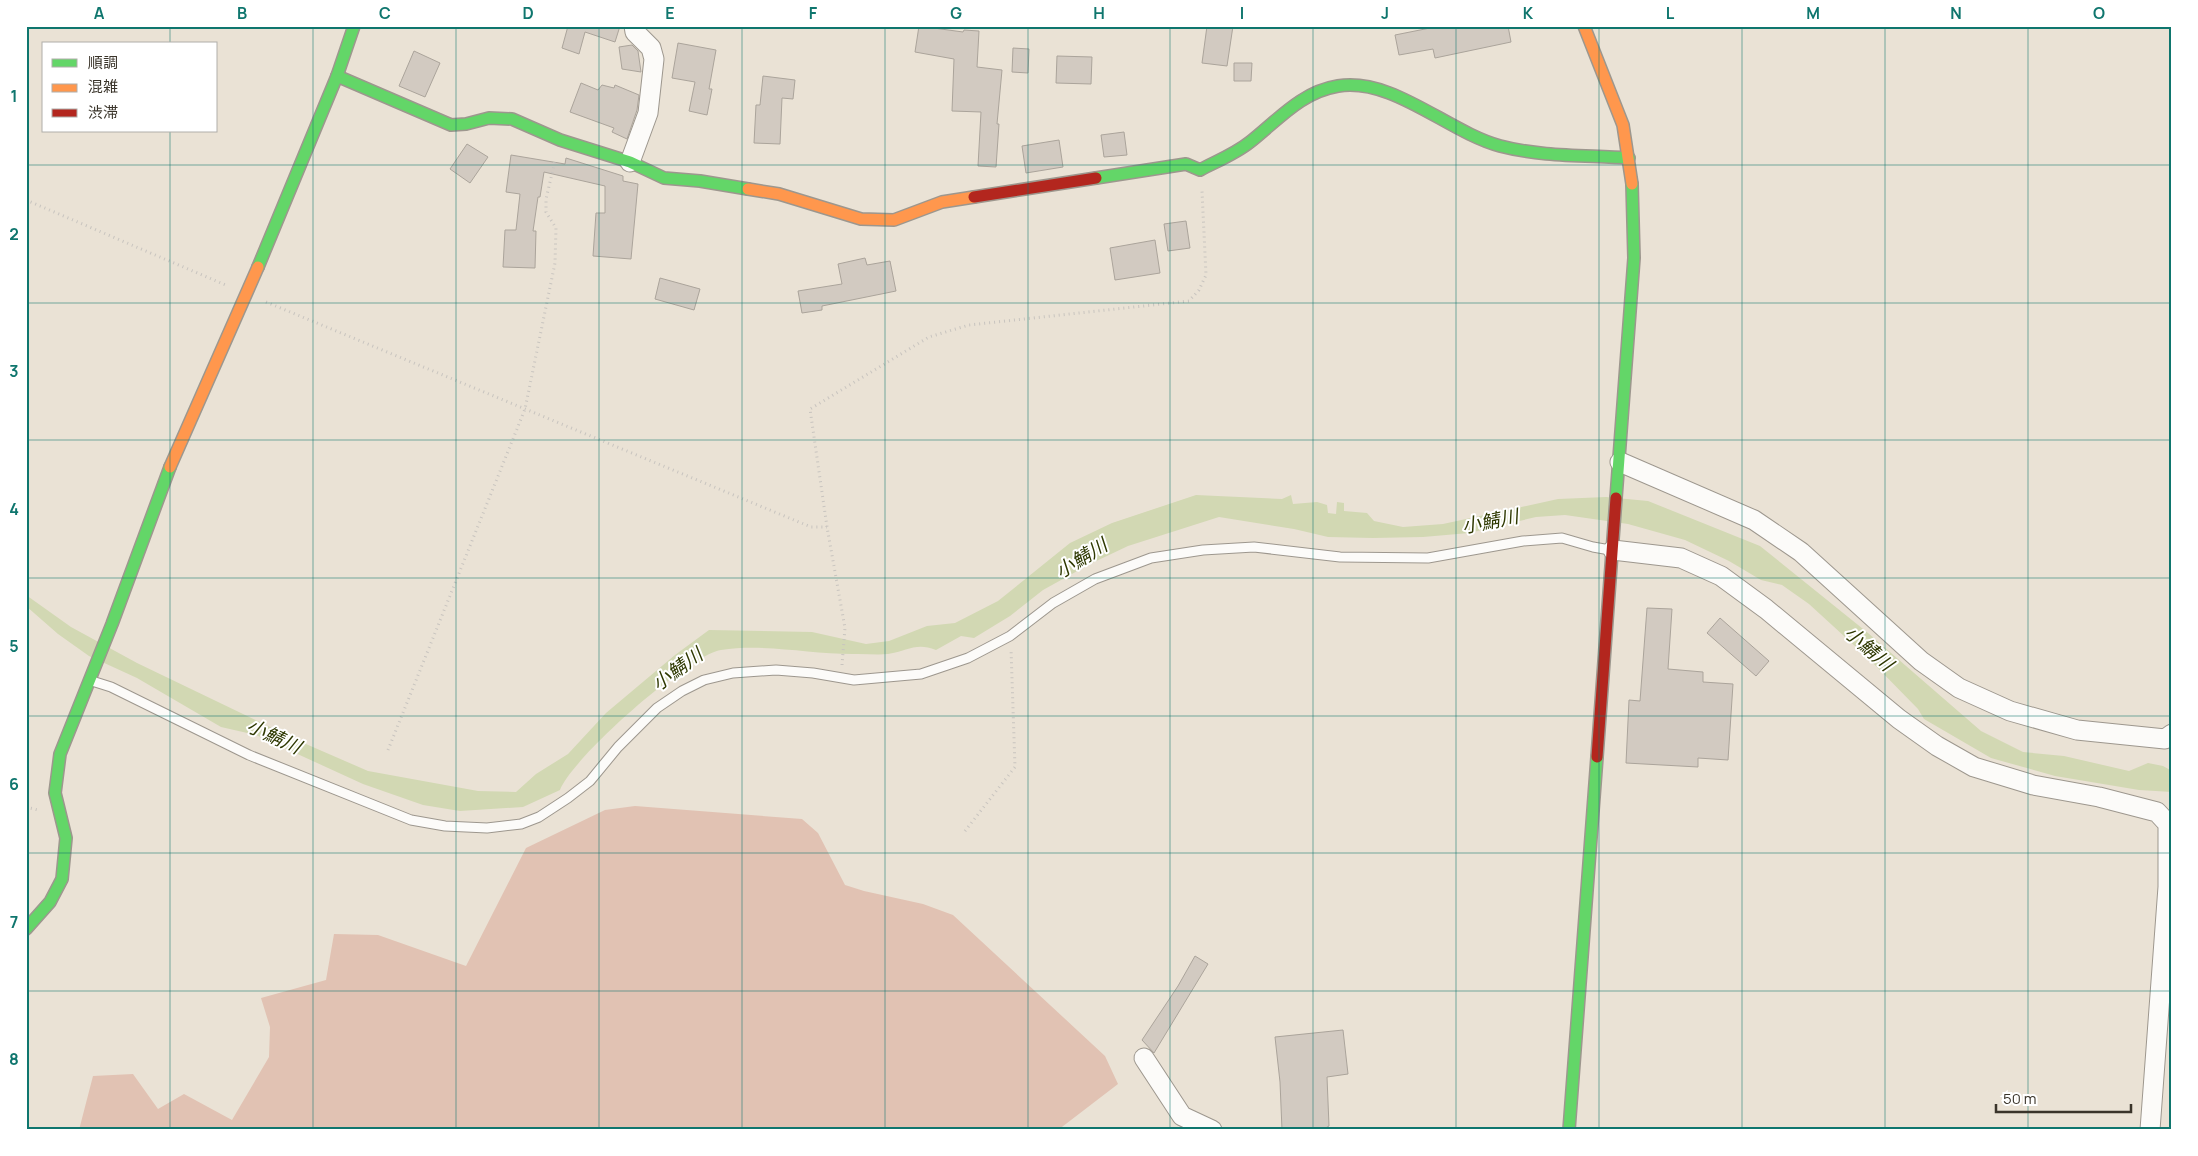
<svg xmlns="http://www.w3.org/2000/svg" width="2198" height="1156" viewBox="0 0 2198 1156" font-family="Manrope,'Noto Sans JP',sans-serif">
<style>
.green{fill:#e1c2b3}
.water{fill:#d2d8b3}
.building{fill:#d2cac1;stroke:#aba49b}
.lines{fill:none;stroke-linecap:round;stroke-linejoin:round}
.lane-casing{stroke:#9d978e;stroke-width:11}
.street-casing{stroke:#9d978e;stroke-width:21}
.fast-casing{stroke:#9d978e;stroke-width:14}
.slow-casing{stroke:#9d978e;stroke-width:14}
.jam-casing{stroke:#9d978e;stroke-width:14}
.path{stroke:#c8c4bf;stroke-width:3;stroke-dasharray:1 4;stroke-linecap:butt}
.lane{stroke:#fcfbf9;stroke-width:9}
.street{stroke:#fcfbf9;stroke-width:19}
.fast{stroke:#63d668;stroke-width:11}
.slow{stroke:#ff974d;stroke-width:11}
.jam{stroke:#b3261e;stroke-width:11}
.grid{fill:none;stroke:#0f766e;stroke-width:1;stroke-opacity:0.55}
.labels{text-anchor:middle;stroke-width:4;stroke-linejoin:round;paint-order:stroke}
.water-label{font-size:19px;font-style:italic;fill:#2e3800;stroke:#fff}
.neatline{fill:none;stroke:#0f766e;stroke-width:2}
.grid-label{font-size:16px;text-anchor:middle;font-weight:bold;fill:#0f766e}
</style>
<rect width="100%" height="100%" fill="#eae2d5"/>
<polygon class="green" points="635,806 802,819 818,833 845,885 864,891 923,904 953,915 1105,1056 1118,1084 1058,1130 79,1130 93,1076 133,1074 158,1109 184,1094 232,1120 269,1057 270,1027 261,998 326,980 334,934 378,935 466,966 526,848 605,810"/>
<path class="water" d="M1196,495L1282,499L1291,495L1293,504L1317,502L1327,505L1328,513L1336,514L1337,502L1344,503V511L1367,513L1374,521L1403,527L1443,524L1558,499L1606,497L1648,501L1760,546L1868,633L1981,731L2023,752L2064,756L2129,771L2148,763L2163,766L2172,771V792L2139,790L2055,776L1991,758L1924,719L1918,709L1868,658L1809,604L1782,585L1761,580L1729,561L1685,540L1628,524L1565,515L1536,517L1469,533L1423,537L1373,538L1328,537L1294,529L1219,517L1128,546L1090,564L1043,590L1010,616L974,638L961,636L936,650C916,642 908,651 888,654C879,655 868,654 858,654C813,655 766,643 721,650C688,655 572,758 560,790L523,807L460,811L423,805L363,784L256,735L221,727L137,678L89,656L58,634L26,606V595L71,627L137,663L299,741L368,771L478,791L516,792L536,774L568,754L606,713L675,655L709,630L812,632L866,644L889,641L927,626L955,623L998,601L1070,543L1112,523Z"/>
<g class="building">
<polygon points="568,26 620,26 615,42 585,32 579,54 562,48"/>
<polygon points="919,26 963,32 964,30 979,31 977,67 1002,70 997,124 999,124 996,167 978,166 981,112 952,111 954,59 915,52"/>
<polygon points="1207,26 1233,26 1227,66 1202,63"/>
<polygon points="1430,26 1508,26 1511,42 1435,58 1433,49 1399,55 1395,35 1430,28"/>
<polygon points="678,43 716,50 709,89 712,89 707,115 689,111 695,82 672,78"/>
<polygon points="632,45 638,51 641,72 622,69 619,47"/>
<polygon points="1013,48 1029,49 1028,73 1012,72"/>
<polygon points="414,51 440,63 425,97 399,86"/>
<polygon points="1057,56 1092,57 1091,84 1056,83"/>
<polygon points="1234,63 1252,63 1251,81 1234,81"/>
<polygon points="763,76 795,80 793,99 782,98 780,144 754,143 756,105 760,105"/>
<polygon points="581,83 598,90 602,85 614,88 615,85 639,95 637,110 627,139 612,132 614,128 570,112"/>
<polygon points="1124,132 1127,155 1104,157 1101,135"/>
<polygon points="1059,140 1063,167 1026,173 1022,146"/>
<polygon points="467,144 488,157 470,183 450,169"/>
<polygon points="511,155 565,164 566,158 623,176 623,181 638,184 631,259 593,256 596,213 605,213 605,186 544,172 540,197 538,197 533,231 536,231 535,268 503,267 505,230 516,230 520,194 506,192"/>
<polygon points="1186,221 1190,248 1168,251 1164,224"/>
<polygon points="1155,240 1160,273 1115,280 1110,248"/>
<polygon points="865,258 867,265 890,261 896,291 822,306 822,310 802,313 798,291 842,284 838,264"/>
<polygon points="660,278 700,289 694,310 655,299"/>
<polygon points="1647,608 1672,609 1668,669 1703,672 1703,682 1733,684 1728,760 1698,758 1698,767 1626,763 1629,700 1640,701"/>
<polygon points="1720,618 1769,661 1756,676 1707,633"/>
<polygon points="1195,956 1208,964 1154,1053 1142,1040 1178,986"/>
<polygon points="1343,1030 1348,1074 1327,1077 1329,1126 1322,1130 1282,1130 1280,1082 1275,1037"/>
</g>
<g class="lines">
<defs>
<polyline id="lane" points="92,681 111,687 249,755 411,820 445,826 487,828 521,824 539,817 568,798 590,781 618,747 657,708 682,691 704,680 733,673 776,670 813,673 854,680 921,674 968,658 1010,636 1053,603 1095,579 1151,558 1203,550 1254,547 1340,557 1428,558 1523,541 1562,538 1593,547 1610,550"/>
<g id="street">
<polyline points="630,162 648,113 654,59 651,48 635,32 634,26"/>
<polyline points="1620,462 1754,520 1801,552 1921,661 1959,688 2010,711 2077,730 2165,739 2172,734"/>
<polyline points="1613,550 1681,558 1721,576 1766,609 1899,719 1937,746 1974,767 2033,785 2099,797 2157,812 2168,824 2168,887 2150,1130"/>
<polyline points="1144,1058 1182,1116 1212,1130"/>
</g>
<g id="fast">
<polyline points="337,76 451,125 466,124 489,118 512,119 560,140 630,162 664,178 700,181 748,189"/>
<path d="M1096,178L1186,164L1200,170C1217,161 1235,154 1250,142C1278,120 1301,92 1338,86C1393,77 1448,132 1500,146C1542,157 1587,155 1629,158"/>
<polyline points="258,267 337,76 354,26"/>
<polyline points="1616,498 1634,258 1632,184"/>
<polyline points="26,929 50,902 62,879 66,838 55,793 60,754 112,624 170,467"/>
<polyline points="1569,1130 1597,757"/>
</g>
<g id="slow">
<polyline points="1584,26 1623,125 1632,184"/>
<polyline points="748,189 779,194 861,219 894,220 942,202 974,197"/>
<polyline points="170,467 258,267"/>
</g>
<g id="jam">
<polyline points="974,197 1096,178"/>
<polyline points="1597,757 1616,498"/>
</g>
</defs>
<use href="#lane" class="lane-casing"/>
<use href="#street" class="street-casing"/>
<use href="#fast" class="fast-casing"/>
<use href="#slow" class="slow-casing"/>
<use href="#jam" class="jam-casing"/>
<g class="path">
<polyline points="26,200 228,286"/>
<polyline points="266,302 811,527 827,527"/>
<polyline points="842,665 845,628 827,527 810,409 929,337 969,325 1189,301 1199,290 1206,275 1202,191"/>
<polyline points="388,750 525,409 555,263 556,228 546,212 546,199 555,161"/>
<polyline points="26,807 38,810"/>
<polyline points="965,831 1015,767 1011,649"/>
</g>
<use href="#lane" class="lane"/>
<use href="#street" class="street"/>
<use href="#fast" class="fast"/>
<use href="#slow" class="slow"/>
<use href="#jam" class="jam"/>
</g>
<path class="grid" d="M170,26V44M313,26V1130M456,26V1130M599,26V1130M742,26V1130M885,26V1130M1028,26V1130M1170,26V1130M1313,26V1130M1456,26V1130M1599,26V1130M1742,26V1130M1885,26V1130M2028,26V1130M170,131V1130M26,165H2172M26,303H2172M26,440H2172M26,578H2172M26,716H2172M26,853H2172M26,991H2172"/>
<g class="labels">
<g class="water-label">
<text transform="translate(1490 521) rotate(-11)" y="7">小鯖川</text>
<text transform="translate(1081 558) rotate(-32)" y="7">小鯖川</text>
<text transform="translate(1869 648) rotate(41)" y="7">小鯖川</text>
<text transform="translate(677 669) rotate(-36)" y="7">小鯖川</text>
<text transform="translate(274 736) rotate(25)" y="7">小鯖川</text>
</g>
</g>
<rect width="2198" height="1156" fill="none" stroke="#ffffff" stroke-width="55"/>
<rect x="42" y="42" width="175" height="90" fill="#ffffff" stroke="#b0aeaa"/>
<rect x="52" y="59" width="25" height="8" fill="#63d668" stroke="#b0aeaa"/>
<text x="88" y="68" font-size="15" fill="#3a342a">順調</text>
<rect x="52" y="84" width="25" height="8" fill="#ff974d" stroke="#b0aeaa"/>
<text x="88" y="92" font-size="15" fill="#3a342a">混雑</text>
<rect x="52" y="109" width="25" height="8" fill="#b3261e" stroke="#b0aeaa"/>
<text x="88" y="118" font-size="15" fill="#3a342a">渋滞</text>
<path d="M1996 1104v8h135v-8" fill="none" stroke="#3a342a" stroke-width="2.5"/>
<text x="2003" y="1104" font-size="15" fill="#3a342a" stroke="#ffffff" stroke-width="4" paint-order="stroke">50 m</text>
<rect x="28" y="28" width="2142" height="1100" class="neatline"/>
<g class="grid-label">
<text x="99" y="19">A</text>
<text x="242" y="19">B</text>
<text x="385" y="19">C</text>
<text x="528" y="19">D</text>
<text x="670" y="19">E</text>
<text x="813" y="19">F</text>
<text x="956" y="19">G</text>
<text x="1099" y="19">H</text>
<text x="1242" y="19">I</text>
<text x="1385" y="19">J</text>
<text x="1528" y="19">K</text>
<text x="1670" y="19">L</text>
<text x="1813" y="19">M</text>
<text x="1956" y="19">N</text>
<text x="2099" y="19">O</text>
<text x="14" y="102">1</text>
<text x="14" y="240">2</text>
<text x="14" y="377">3</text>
<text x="14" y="515">4</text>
<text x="14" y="652">5</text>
<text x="14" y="790">6</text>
<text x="14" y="928">7</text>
<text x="14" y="1065">8</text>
</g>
</svg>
